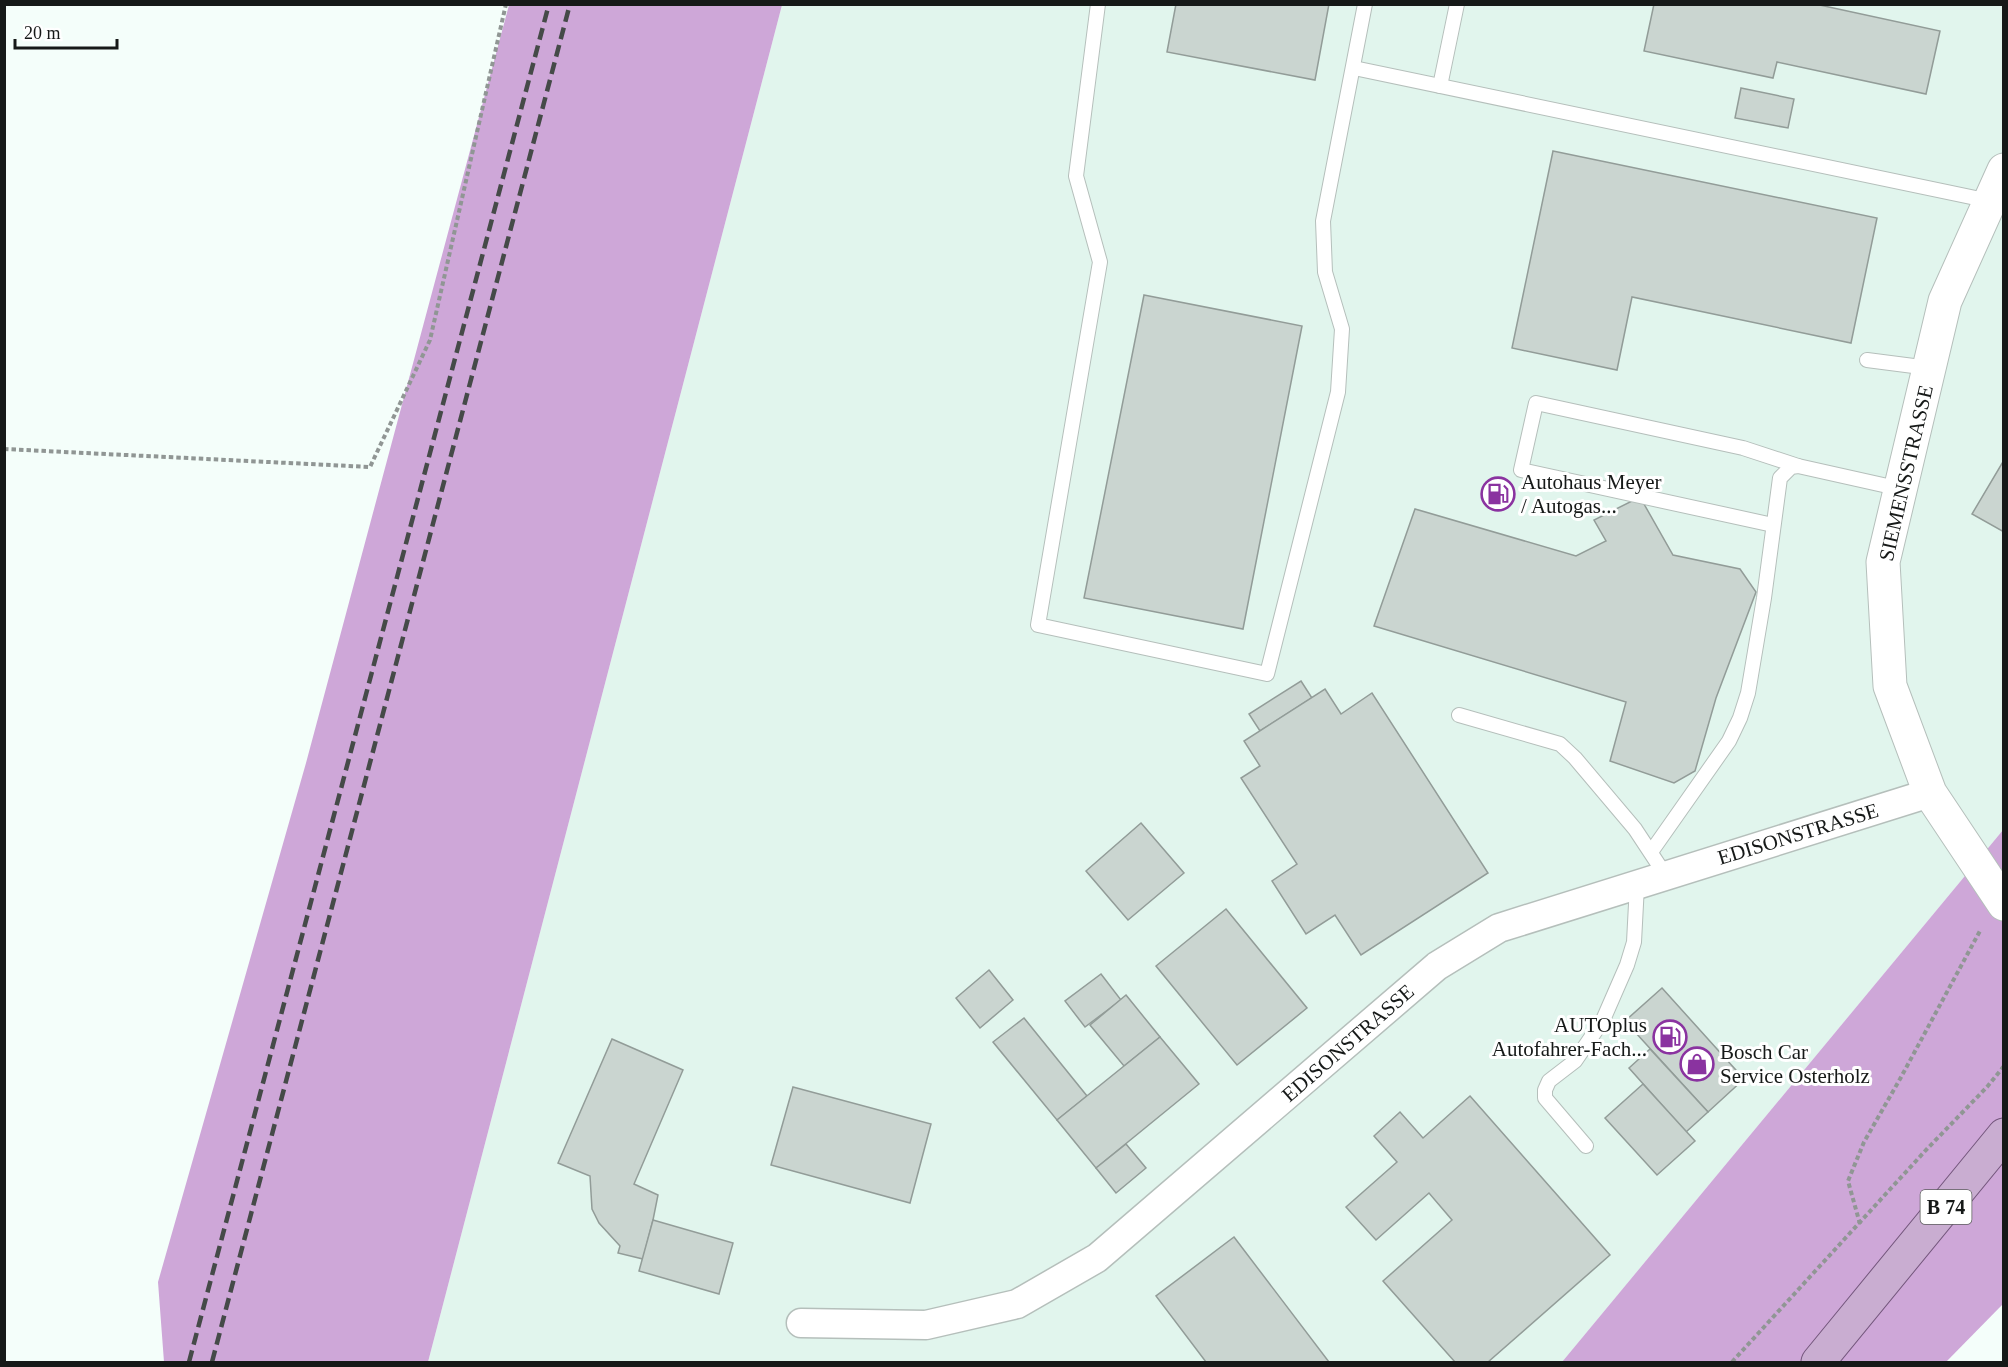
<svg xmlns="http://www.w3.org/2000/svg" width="2008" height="1367" viewBox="0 0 2008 1367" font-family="Georgia,serif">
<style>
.built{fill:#e1f5ed}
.forest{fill:#cea7d8}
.building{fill:#cad5d0;stroke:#929c98;stroke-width:1.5}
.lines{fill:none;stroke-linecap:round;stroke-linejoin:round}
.lane-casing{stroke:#b5bfbb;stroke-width:16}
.street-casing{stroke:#b5bfbb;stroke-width:31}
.secondary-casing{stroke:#b5bfbb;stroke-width:35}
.primary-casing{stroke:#73567c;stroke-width:35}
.path{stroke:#909694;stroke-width:4;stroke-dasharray:4.5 3;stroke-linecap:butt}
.lane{stroke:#fff;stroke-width:14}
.street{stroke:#fff;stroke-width:28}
.secondary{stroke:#fff;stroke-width:33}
.primary{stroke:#c9add1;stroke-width:33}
.rail{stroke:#454a48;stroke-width:4.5;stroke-dasharray:12 6;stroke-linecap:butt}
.labels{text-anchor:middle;stroke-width:6;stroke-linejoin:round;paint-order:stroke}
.shield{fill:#fff;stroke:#5c5e5d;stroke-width:1.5}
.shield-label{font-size:20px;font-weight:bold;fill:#161918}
.street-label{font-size:21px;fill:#161918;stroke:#fff}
.poi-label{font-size:21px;fill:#161918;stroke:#fff;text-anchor:start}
</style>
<rect width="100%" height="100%" fill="#f4fefa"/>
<polygon class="built" points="782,5 2003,5 2003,830 1562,1362 428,1362"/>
<g class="forest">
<polygon points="509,5 782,5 428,1362 164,1362 158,1282 306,763"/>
<polygon points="2003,830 2003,1304 1946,1362 1562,1362"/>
</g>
<g class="building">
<polygon points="1176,4 1329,4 1315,80 1167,52"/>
<polygon points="1654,4 1815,4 1940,31 1926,94 1777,62 1773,78 1644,51"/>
<polygon points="1741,88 1794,99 1788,128 1735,118"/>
<polygon points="1553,151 1877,218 1851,343 1632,297 1617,370 1512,348"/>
<polygon points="1144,295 1302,326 1243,629 1084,598"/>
<polygon points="2004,460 2004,532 1972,514"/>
<polygon points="1640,497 1673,555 1740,569 1756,592 1716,698 1695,771 1674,783 1610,761 1626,702 1374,626 1415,509 1576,556 1606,541 1594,520"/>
<polygon points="1301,681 1312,698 1260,731 1249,714"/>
<polygon points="1325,689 1341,714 1372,693 1488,873 1361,955 1335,915 1306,934 1272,881 1297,864 1241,778 1260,766 1244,741"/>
<polygon points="1141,823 1184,873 1128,920 1086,871"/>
<polygon points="1226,909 1307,1008 1237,1065 1156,966"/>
<polygon points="989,970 1013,1000 980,1028 956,998"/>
<polygon points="1101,974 1121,1000 1085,1027 1065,1001"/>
<polygon points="1662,988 1744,1079 1708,1112 1625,1021"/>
<polygon points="1126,995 1160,1037 1124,1066 1090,1025"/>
<polygon points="1024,1018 1087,1096 1057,1120 993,1042"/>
<polygon points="1160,1037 1199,1084 1096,1168 1057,1120"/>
<polygon points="612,1039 683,1070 634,1184 658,1195 653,1220 643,1259 618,1253 620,1246 599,1223 592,1209 590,1176 558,1163"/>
<polygon points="1650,1049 1708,1112 1686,1132 1629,1068"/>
<polygon points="1643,1084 1695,1141 1657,1175 1605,1118"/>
<polygon points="793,1087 931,1124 910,1203 771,1165"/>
<polygon points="1470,1096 1610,1255 1488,1362 1455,1362 1383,1281 1452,1220 1429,1193 1376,1240 1346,1207 1397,1162 1374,1136 1400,1112 1423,1138"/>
<polygon points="1126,1144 1146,1168 1116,1193 1096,1168"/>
<polygon points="653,1220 733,1243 719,1294 639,1271"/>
<polygon points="1234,1237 1329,1362 1206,1362 1156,1296"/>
</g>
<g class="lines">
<defs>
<g id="lane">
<polyline points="1098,4 1076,176 1100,262 1038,625 1267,674 1338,392 1342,329 1325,272 1323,221 1365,4"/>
<polyline points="1354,68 1990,201"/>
<polyline points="1440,86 1457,4"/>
<polyline points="1867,360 1929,368"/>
<polyline points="1773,525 1521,470 1536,403 1743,448 1798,466"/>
<polyline points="1459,715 1560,744 1575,758 1635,829 1666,876"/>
<polyline points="1651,852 1729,741 1740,718 1748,693 1764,598 1780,478 1791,467 1798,466 1901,489"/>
<polyline points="1586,1146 1545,1098 1545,1090 1549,1081 1575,1061 1603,1020 1627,965 1634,942 1637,885"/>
</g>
<polyline id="street" points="801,1323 926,1325 1017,1304 1097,1258 1437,966 1499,928 1930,793"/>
<polyline id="secondary" points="2004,170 1945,301 1883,562 1890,686 1930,793 2004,904"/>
<polyline id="primary" points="1818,1362 2004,1135"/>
</defs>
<use href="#lane" class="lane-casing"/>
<use href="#street" class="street-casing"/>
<use href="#secondary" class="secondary-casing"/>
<use href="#primary" class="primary-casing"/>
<g class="path">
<polyline points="4,449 370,467 430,340 506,4"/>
<polyline points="1860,1224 1848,1181 1864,1142 1900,1079 1981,929"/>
<polyline points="1732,1362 1926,1150 1987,1087 2004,1066"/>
</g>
<use href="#lane" class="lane"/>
<use href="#street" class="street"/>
<use href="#secondary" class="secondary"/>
<use href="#primary" class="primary"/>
<g class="rail">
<polyline points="189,1362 549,4"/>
<polyline points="212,1362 570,4"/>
</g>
</g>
<defs>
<symbol id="fuel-ring" viewBox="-11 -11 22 22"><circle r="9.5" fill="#fff" stroke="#8a33a0" stroke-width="1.5"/><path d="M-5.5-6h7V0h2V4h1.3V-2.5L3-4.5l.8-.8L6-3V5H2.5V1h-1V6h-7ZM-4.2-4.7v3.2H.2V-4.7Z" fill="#8a33a0"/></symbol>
<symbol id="shop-ring" viewBox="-11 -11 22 22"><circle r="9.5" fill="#fff" stroke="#8a33a0" stroke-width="1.5"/><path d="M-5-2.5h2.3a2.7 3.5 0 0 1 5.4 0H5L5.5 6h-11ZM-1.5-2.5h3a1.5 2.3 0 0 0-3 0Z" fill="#8a33a0"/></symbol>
</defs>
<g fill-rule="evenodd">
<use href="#fuel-ring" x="1479" y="475" width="38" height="38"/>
<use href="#fuel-ring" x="1651" y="1018" width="38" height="38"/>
<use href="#shop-ring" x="1678" y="1045" width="38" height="38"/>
</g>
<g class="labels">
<rect class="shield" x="1920.5" y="1190" width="51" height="34" rx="4.5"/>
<g class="shield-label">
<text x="1946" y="1214">B 74</text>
</g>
<g class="street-label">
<text transform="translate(1906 473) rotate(-77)" y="7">SIEMENSSTRASSE</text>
<text transform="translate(1798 834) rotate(-17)" y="7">EDISONSTRASSE</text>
<text transform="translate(1348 1043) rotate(-41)" y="7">EDISONSTRASSE</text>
</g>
<g class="poi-label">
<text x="1521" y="489">Autohaus Meyer<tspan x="1521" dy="24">/ Autogas...</tspan></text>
<text x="1647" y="1032" text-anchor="end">AUTOplus<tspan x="1647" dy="24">Autofahrer-Fach...</tspan></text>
<text x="1720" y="1059">Bosch Car<tspan x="1720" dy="24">Service Osterholz</tspan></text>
</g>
</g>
<rect width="2008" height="1367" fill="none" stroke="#161918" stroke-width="12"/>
<path d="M15 39v9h102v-9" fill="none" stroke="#161918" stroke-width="3"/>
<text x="24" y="39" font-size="18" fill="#161918" stroke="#ffffff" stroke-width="4.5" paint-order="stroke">20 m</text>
</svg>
